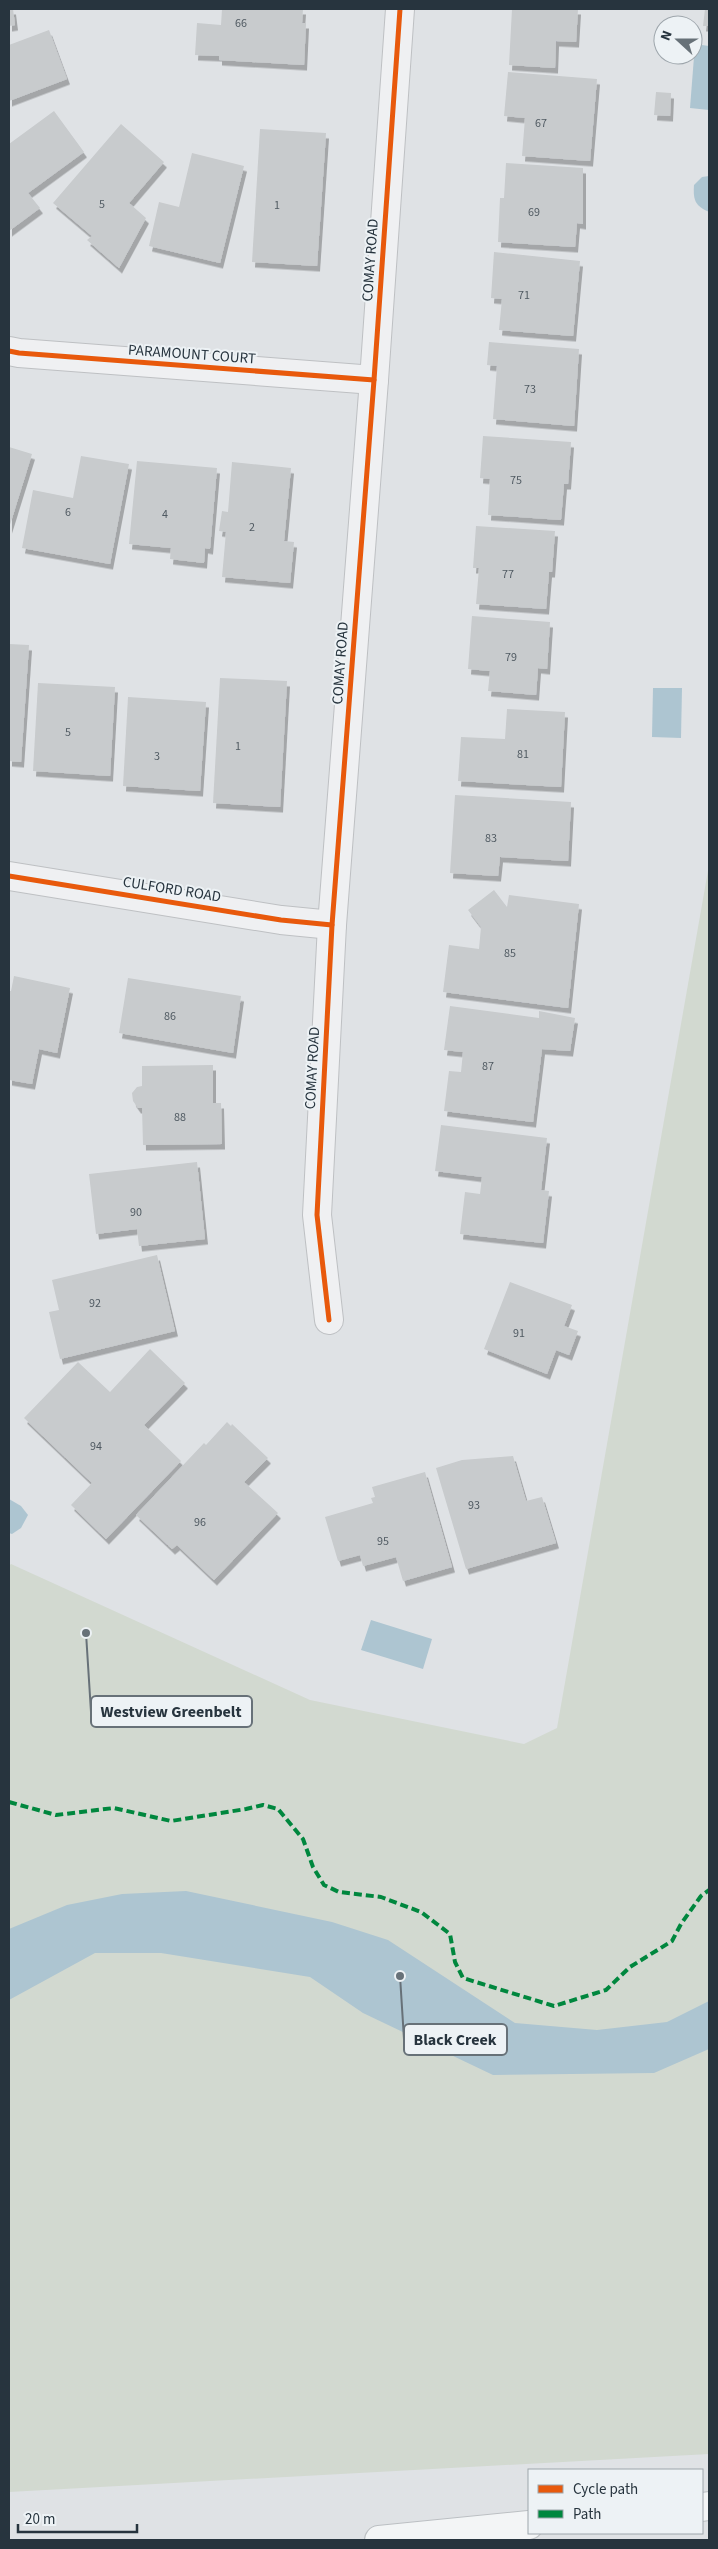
<svg xmlns="http://www.w3.org/2000/svg" width="718" height="2549" viewBox="0 0 718 2549" font-family="'Source Sans 3',sans-serif">
<style>
.green{fill:#d2d9d0}
.water{fill:#adc5d1}
.building{fill:#c8cbcd;filter:url(#shadow)}
.lines{fill:none;stroke-linecap:round;stroke-linejoin:round}
.minor-casing{stroke:#bec0c3;stroke-width:30}
.primary-casing{stroke:#bcc0c3;stroke-width:30}
.minor{stroke:#eff0f2;stroke-width:28}
.primary{stroke:#f3f5f6;stroke-width:28}
.quiet{stroke:#00873e;stroke-width:4;stroke-dasharray:8 4;stroke-linecap:butt}
.cycleway-casing{stroke:#edf2f5;stroke-width:8}
.cycleway{stroke:#e8590c;stroke-width:5}
.labels{text-anchor:middle;stroke-width:4;stroke-linejoin:round;paint-order:stroke}
.number-label{font-size:12px;fill:#505a62}
.street-label{font-size:15px;fill:#27343e;stroke:#edf2f5}
.leader{fill:none;stroke:#677178;stroke-width:2}
.callout-dot{fill:#677178;stroke:#edf2f5;stroke-width:2}
.callout{fill:#edf2f5;stroke:#677178;stroke-width:2}
.callout-label{font-size:16px;text-anchor:middle;font-weight:bold;fill:#27343e}
</style>
<defs>
<filter id="shadow"><feDropShadow dx="3" dy="5.5" stdDeviation="0" flood-color="#0004"/></filter>
</defs>
<rect width="100%" height="100%" fill="#dfe2e5"/>
<polygon class="green" points="709,865 709,2454 9,2492 9,1566 11,1564 310,1700 524,1744 557,1728"/>
<g class="water">
<polygon points="695,44 709,46 709,110 690,108"/>
<path d="M709,176V212C695,206 693,200 694,185L702,177Z"/>
<polygon points="653,688 682,688 681,738 652,737"/>
<polygon points="9,1499 21,1506 28,1515 21,1528 12,1534 9,1533"/>
<polygon points="371,1620 432,1639 423,1669 361,1650"/>
<polygon points="186,1891 332,1922 388,1940 515,2023 597,2030 667,2022 709,2001 709,2049 654,2073 493,2075 363,2013 310,1977 161,1953 95,1953 9,2000 9,1929 67,1905 122,1894"/>
</g>
<g class="building">
<polygon points="9,9 13,9 15,25 9,26"/>
<polygon points="222,9 303,9 302,23 306,23 304,65 219,60 219,56 195,55 197,23 221,25"/>
<polygon points="512,9 578,9 576,42 556,41 555,68 509,65"/>
<polygon points="705,9 709,9 709,26 703,26"/>
<polygon points="49,30 67,79 9,101 9,45"/>
<polygon points="508,72 597,79 590,161 522,156 525,118 504,116"/>
<polygon points="656,92 671,93 670,116 654,115"/>
<polygon points="54,111 84,152 28,193 40,208 9,231 9,144"/>
<polygon points="121,124 164,162 129,203 146,218 119,268 87,240 92,236 53,203"/>
<polygon points="260,129 326,133 317,266 252,262"/>
<polygon points="192,153 244,166 220,263 149,246 159,202 179,207"/>
<polygon points="506,163 583,168 583,224 577,223 575,247 498,242 500,198 504,198"/>
<polygon points="494,252 580,261 573,336 499,330 502,299 491,298"/>
<polygon points="489,342 579,349 574,426 493,419 497,366 487,365"/>
<polygon points="483,436 571,442 568,484 564,484 561,520 488,515 490,479 480,478"/>
<polygon points="9,447 32,454 9,528"/>
<polygon points="81,456 129,464 110,564 22,548 33,490 73,498"/>
<polygon points="137,461 217,468 210,549 205,548 204,563 170,559 171,548 129,544"/>
<polygon points="232,462 291,468 284,541 294,542 290,583 222,577 226,532 219,531 222,511 228,512"/>
<polygon points="476,526 555,531 552,572 549,572 546,609 476,604 479,568 473,568"/>
<polygon points="472,616 550,622 547,669 538,668 536,695 488,691 490,671 468,669"/>
<polygon points="9,644 29,645 21,762 9,761"/>
<polygon points="220,678 287,681 280,807 213,803"/>
<polygon points="38,683 115,687 110,776 33,771"/>
<polygon points="128,697 206,702 200,791 123,786"/>
<polygon points="507,709 565,712 561,787 458,781 461,737 505,739"/>
<polygon points="455,795 571,802 568,861 500,857 498,876 450,873"/>
<polygon points="494,890 507,907 509,895 579,904 568,1008 443,992 449,945 479,949 481,927 468,910"/>
<polygon points="14,976 70,988 57,1053 39,1049 32,1084 9,1080 9,991 11,991"/>
<polygon points="128,978 241,996 233,1053 119,1033"/>
<polygon points="450,1006 539,1018 539,1011 575,1018 570,1051 542,1049 533,1122 444,1111 449,1071 461,1072 463,1052 444,1050"/>
<polygon points="213,1065 213,1103 221,1103 222,1144 143,1145 142,1108 138,1108 133,1101 132,1093 137,1087 142,1086 142,1066"/>
<polygon points="441,1125 547,1138 541,1190 549,1191 543,1243 460,1234 465,1192 480,1194 482,1177 435,1171"/>
<polygon points="197,1162 205,1239 139,1246 137,1229 96,1234 89,1174"/>
<polygon points="157,1255 175,1331 60,1359 49,1312 59,1310 52,1280"/>
<polygon points="510,1282 572,1305 564,1326 578,1331 569,1355 556,1350 547,1374 484,1349"/>
<polygon points="150,1349 185,1383 144,1425 181,1461 106,1539 71,1505 92,1483 24,1418 78,1362 110,1392"/>
<polygon points="227,1422 231,1426 232,1424 268,1458 244,1482 278,1513 214,1580 177,1545 172,1549 136,1515 204,1443 206,1445"/>
<polygon points="513,1456 526,1501 542,1497 556,1543 466,1569 436,1468 462,1460"/>
<polygon points="425,1472 452,1567 403,1581 396,1557 363,1566 360,1555 338,1561 325,1517 373,1503 371,1498 375,1497 372,1487"/>
</g>
<g class="lines">
<defs>
<g id="minor">
<polyline points="9,351 19,353 374,380"/>
<polyline points="9,876 281,920 332,925"/>
<polyline points="329,1320 317,1215 332,925 374,380 400,9"/>
</g>
<g id="primary">
<polyline points="702,2507 709,2506"/>
<polyline points="379,2540 529,2525"/>
</g>
</defs>
<use href="#minor" class="minor-casing"/>
<use href="#primary" class="primary-casing"/>
<use href="#minor" class="minor"/>
<use href="#primary" class="primary"/>
<polyline class="quiet" points="9,1802 56,1815 114,1808 171,1821 246,1809 263,1805 278,1809 303,1839 313,1867 324,1885 339,1892 381,1897 421,1912 450,1934 455,1962 463,1978 554,2006 606,1990 630,1967 672,1941 681,1924 701,1896 709,1890"/>
<defs>
<g id="cycleway">
<polyline points="9,351 19,353 374,380"/>
<polyline points="9,876 281,920 332,925"/>
<polyline points="329,1320 317,1215 332,925 374,380 400,9"/>
</g>
</defs>
<use href="#cycleway" class="cycleway-casing"/>
<use href="#cycleway" class="cycleway"/>
</g>
<g class="labels">
<g class="number-label">
<text x="241" y="27">66</text>
<text x="541" y="127">67</text>
<text x="102" y="208">5</text>
<text x="277" y="209">1</text>
<text x="534" y="216">69</text>
<text x="524" y="299">71</text>
<text x="530" y="393">73</text>
<text x="516" y="484">75</text>
<text x="68" y="516">6</text>
<text x="165" y="518">4</text>
<text x="252" y="531">2</text>
<text x="508" y="578">77</text>
<text x="511" y="661">79</text>
<text x="68" y="736">5</text>
<text x="238" y="750">1</text>
<text x="523" y="758">81</text>
<text x="157" y="760">3</text>
<text x="491" y="842">83</text>
<text x="510" y="957">85</text>
<text x="170" y="1020">86</text>
<text x="488" y="1070">87</text>
<text x="180" y="1121">88</text>
<text x="136" y="1216">90</text>
<text x="95" y="1307">92</text>
<text x="519" y="1337">91</text>
<text x="96" y="1450">94</text>
<text x="474" y="1509">93</text>
<text x="200" y="1526">96</text>
<text x="383" y="1545">95</text>
</g>
<g class="street-label">
<text transform="translate(370 260) rotate(-86)" y="5">COMAY ROAD</text>
<text transform="translate(192 354) rotate(4)" y="5">PARAMOUNT COURT</text>
<text transform="translate(340 663) rotate(-86)" y="5">COMAY ROAD</text>
<text transform="translate(172 889) rotate(9)" y="5">CULFORD ROAD</text>
<text transform="translate(312 1068) rotate(-87)" y="5">COMAY ROAD</text>
</g>
</g>
<path class="leader" d="M86 1633L91 1712M400 1976L404 2039"/>
<g class="callout-dot">
<circle cx="86" cy="1633" r="5"/>
<circle cx="400" cy="1976" r="5"/>
</g>
<g class="callout">
<rect x="91" y="1696" width="161" height="31" rx="5"/>
<rect x="404" y="2024" width="103" height="31" rx="5"/>
</g>
<g class="callout-label">
<text x="171" y="1717">Westview Greenbelt</text>
<text x="455" y="2045">Black Creek</text>
</g>
<rect width="718" height="2549" fill="none" stroke="#27343e" stroke-width="20"/>
<rect x="528" y="2469" width="175" height="65" fill="#edf2f5" stroke="#9ea6ac"/>
<rect x="538" y="2485" width="25" height="8" fill="#e8590c" stroke="#9ea6ac"/>
<text x="573" y="2494" font-size="15" fill="#27343e">Cycle path</text>
<rect x="538" y="2510" width="25" height="8" fill="#00873e" stroke="#9ea6ac"/>
<text x="573" y="2519" font-size="15" fill="#27343e">Path</text>
<g transform="translate(678 40) rotate(291)"><circle r="24" fill="#edf2f5" stroke="#9ea6ac"/>
<path d="M0-4L9 19L0 12L-9 19Z" fill="#677178"/>
<text y="-8" font-size="14" font-weight="bold" text-anchor="middle" fill="#27343e">N</text>
</g>
<path d="M18 2524v8h119v-8" fill="none" stroke="#27343e" stroke-width="2.5"/>
<text x="25" y="2524" font-size="15" fill="#27343e" stroke="#edf2f5" stroke-width="4" paint-order="stroke">20 m</text>
</svg>
